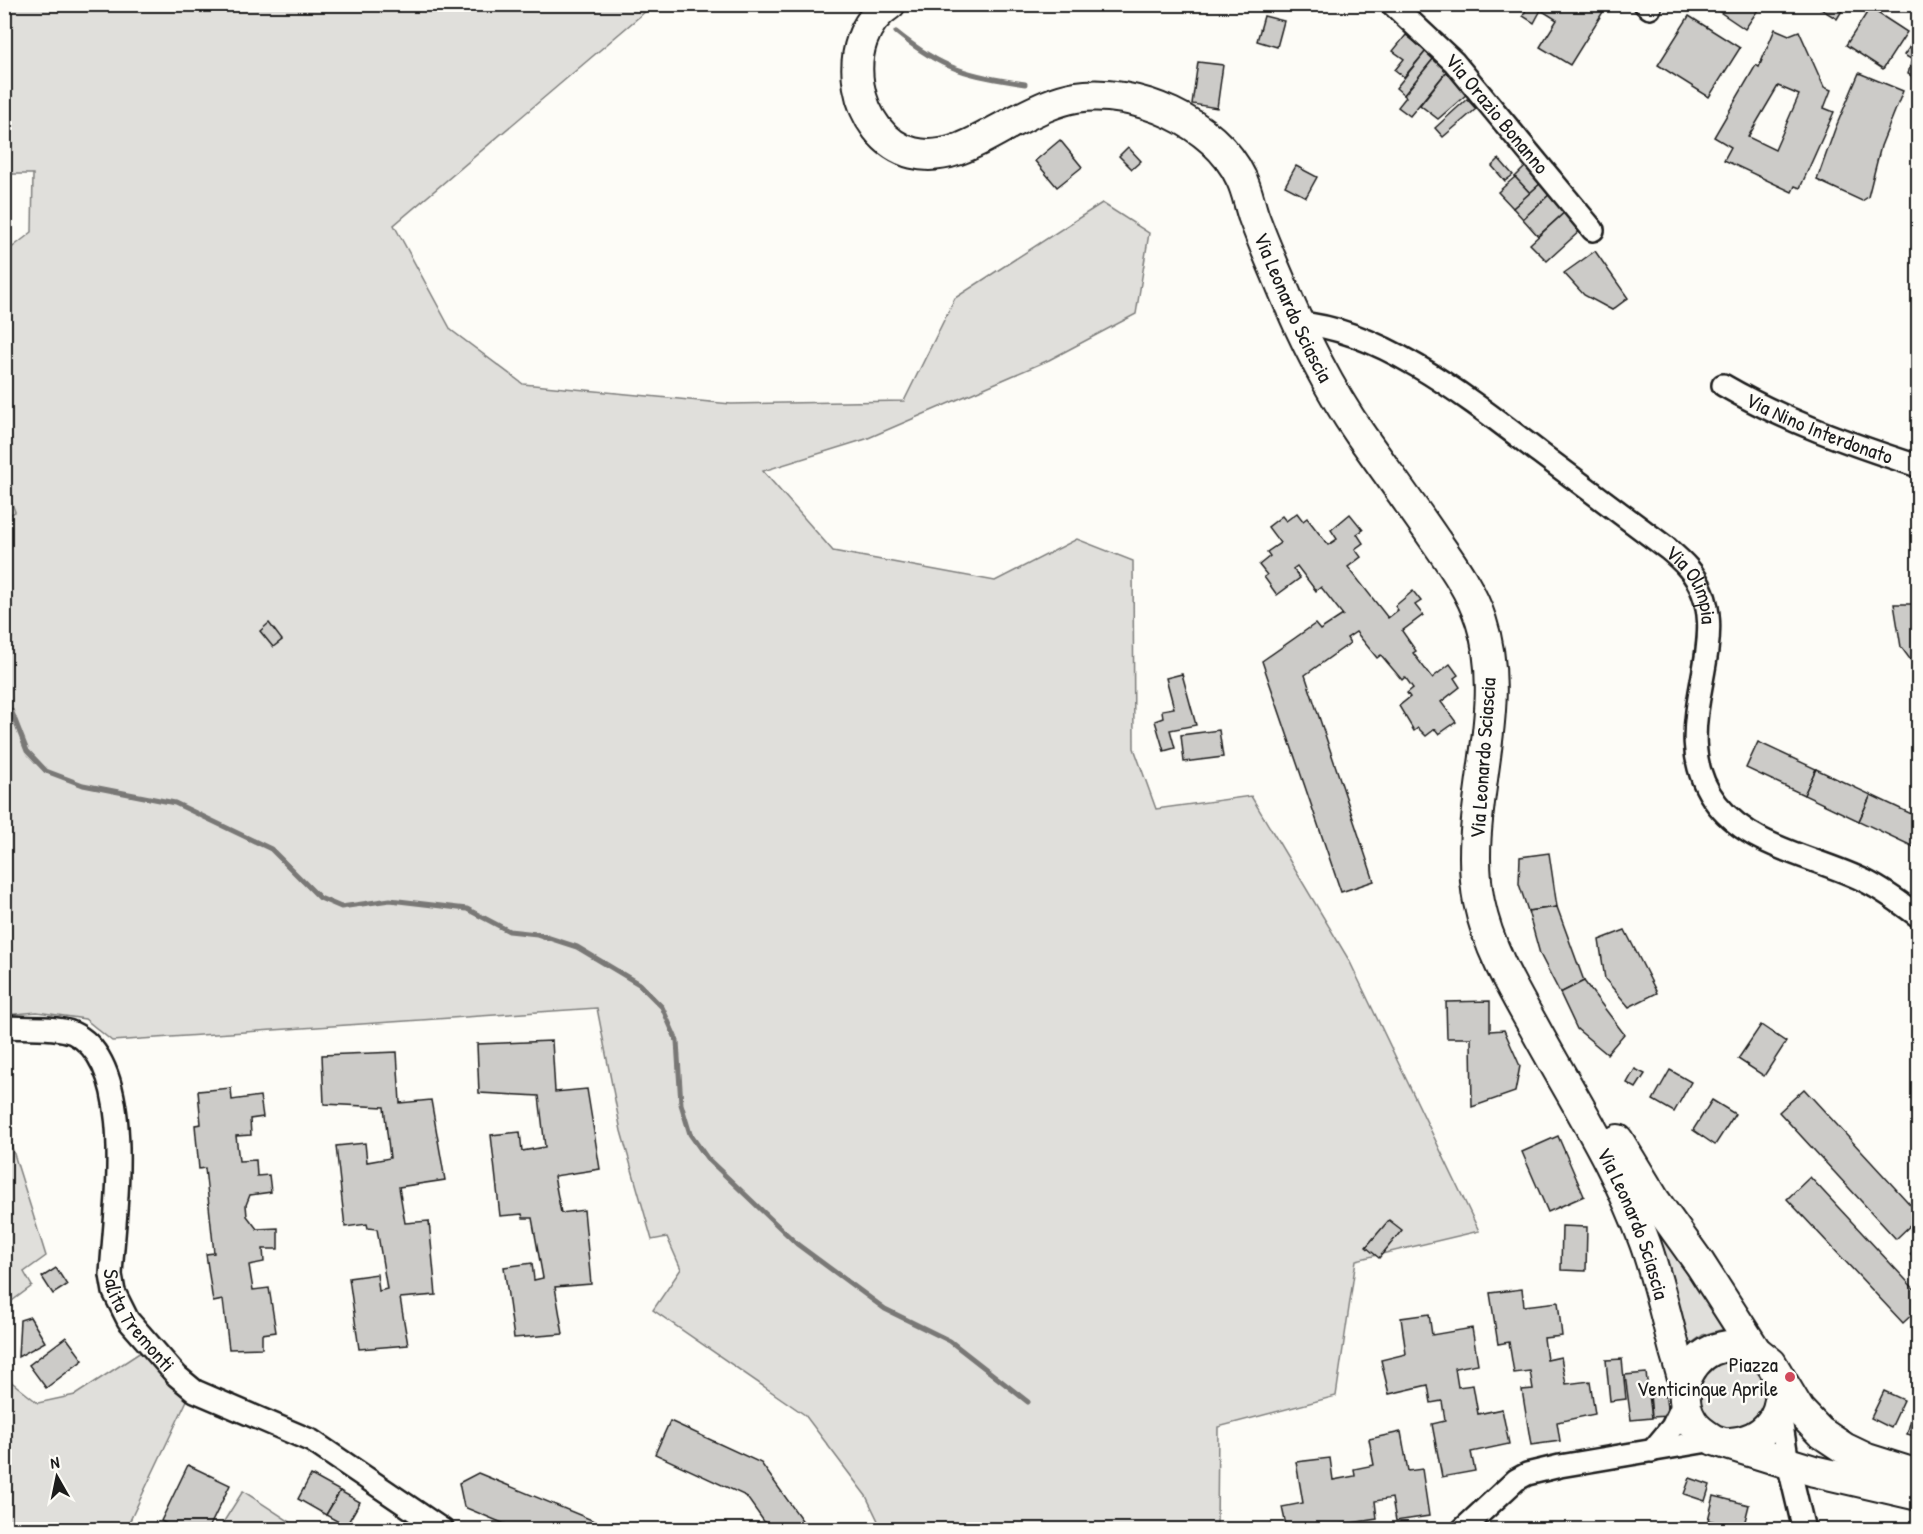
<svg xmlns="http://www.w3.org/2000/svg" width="1923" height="1534" viewBox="0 0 1923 1534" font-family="'Patrick Hand',sans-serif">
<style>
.green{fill:#e0dfdb;stroke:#7e7e7c;stroke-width:1.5}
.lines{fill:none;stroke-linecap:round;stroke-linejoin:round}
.stream{stroke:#797876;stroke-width:5}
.building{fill:#cccbc8;stroke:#1c1c1c;stroke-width:1.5;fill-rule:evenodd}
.street-casing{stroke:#1c1c1c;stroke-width:26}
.secondary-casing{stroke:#1c1c1c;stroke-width:34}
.street{stroke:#fdfcf7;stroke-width:21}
.secondary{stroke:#fdfcf7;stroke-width:30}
.poi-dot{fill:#d1495b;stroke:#fdfcf7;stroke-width:2}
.labels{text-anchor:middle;stroke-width:5;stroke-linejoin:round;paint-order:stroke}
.street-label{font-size:21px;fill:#1c1c1c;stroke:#fdfcf7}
.poi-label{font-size:21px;fill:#1c1c1c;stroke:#fdfcf7;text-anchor:end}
</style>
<rect width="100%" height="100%" fill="#fdfcf7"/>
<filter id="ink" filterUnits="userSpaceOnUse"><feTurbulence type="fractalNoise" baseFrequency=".0167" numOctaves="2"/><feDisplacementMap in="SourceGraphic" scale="12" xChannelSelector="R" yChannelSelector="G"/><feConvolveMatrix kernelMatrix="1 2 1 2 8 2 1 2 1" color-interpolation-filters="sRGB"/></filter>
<g filter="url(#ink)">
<g class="green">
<polygon points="5,5 653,5 394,225 451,330 523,384 731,404 904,401 955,298 1102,203 1149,233 1136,314 1049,360 866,439 763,471 833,551 995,581 1077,539 1133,561 1134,748 1156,809 1251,796 1349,960 1479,1231 1356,1260 1336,1396 1218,1427 1217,1529 882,1529 866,1496 805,1415 653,1310 681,1269 667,1237 652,1240 621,1131 597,1008 112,1041 85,1019 37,1012 5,1015 4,518 15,512 5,484 5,253 32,232 33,174 5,174"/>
<polygon points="4,1122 46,1256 24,1272 32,1286 5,1306"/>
<polygon points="1651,1219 1724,1329 1703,1335 1686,1347"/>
<polygon points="147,1348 190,1394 126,1529 5,1529 4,1376 38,1403 75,1395"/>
<circle cx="1732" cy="1394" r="34"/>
<polygon points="243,1491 301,1529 219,1529"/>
</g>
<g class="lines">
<g class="stream">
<path d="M896,32C943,70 967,75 1025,84"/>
<polyline points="11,710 27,751 46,771 83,785 175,803 271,849 320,898 341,907 390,900 467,909 509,931 537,934 577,947 639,984 662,1007 677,1041 681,1104 690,1134 707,1158 797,1244 885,1309 950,1341 1028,1402"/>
</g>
</g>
<g class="building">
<polygon points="1164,4 1196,4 1195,10"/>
<polygon points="1529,4 1593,4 1603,12 1570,65 1540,47 1557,20 1541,10 1534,23 1523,16"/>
<polygon points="1708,4 1762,4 1745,29"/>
<polygon points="1817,4 1846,4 1837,19 1816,6"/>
<polygon points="1870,8 1907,32 1883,69 1846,45"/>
<polygon points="1264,16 1284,21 1277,47 1257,41"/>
<polygon points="1689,16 1740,48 1709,97 1658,65"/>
<path d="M1775,29L1789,35L1799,31L1824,87L1831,90L1824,108L1834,112L1800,188L1795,186L1792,192L1724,160L1731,147L1714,137L1756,65L1759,67ZM1778,86L1799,95L1775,150L1748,137Z"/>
<polygon points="1918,32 1918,64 1913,60 1916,52 1909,48"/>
<polygon points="1406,35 1426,51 1404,77 1395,70 1404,59 1393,51"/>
<polygon points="1909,48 1916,52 1911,59 1904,55"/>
<polygon points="1426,51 1434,58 1404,95 1396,88"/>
<polygon points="1434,58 1447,71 1410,116 1398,107 1406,97 1404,95"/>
<polygon points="1198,62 1223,65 1217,108 1192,104"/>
<polygon points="1911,63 1918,67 1918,80 1908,74"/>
<polygon points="1447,71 1467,94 1438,119 1420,105"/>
<polygon points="1859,73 1903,91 1881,146 1868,197 1862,201 1817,180 1835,129"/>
<polygon points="1467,99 1476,109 1443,137 1435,128"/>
<polygon points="1060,140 1082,167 1057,187 1035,161"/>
<polygon points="1128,147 1141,161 1132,169 1119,156"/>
<polygon points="1499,159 1513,175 1505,181 1492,166"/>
<polygon points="1296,166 1317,177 1306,197 1285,186"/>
<polygon points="1526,166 1541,183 1530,193 1515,177"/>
<polygon points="1515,177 1530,193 1513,208 1498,192"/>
<polygon points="1541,183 1550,194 1523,219 1513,208"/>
<polygon points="1550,194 1566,211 1538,236 1523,219"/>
<polygon points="1566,211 1582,229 1547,261 1530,244"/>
<polygon points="1595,251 1628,298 1612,310 1584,295 1564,273"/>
<polygon points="1297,513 1303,521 1307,518 1328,545 1337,539 1331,530 1350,514 1363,530 1357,534 1363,543 1355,549 1361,557 1348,567 1388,618 1398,610 1395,606 1413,591 1421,601 1415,605 1423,615 1402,631 1416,651 1413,653 1432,678 1450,664 1458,675 1454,678 1460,687 1441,702 1456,722 1439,734 1435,729 1426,736 1418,728 1414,731 1399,706 1410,697 1407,693 1413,688 1405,677 1402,680 1381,655 1377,658 1356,632 1347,638 1350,643 1305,675 1374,881 1341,892 1262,661 1315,624 1320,630 1343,615 1321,587 1316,591 1297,566 1293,569 1300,578 1277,595 1264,577 1267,575 1259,565 1270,556 1267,552 1280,543 1268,527 1282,516 1286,521"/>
<polygon points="1894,604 1918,604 1918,670 1901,647"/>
<polygon points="269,623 282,640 273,647 260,631"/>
<polygon points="1182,674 1196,725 1170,730 1175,748 1164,751 1155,721 1163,718 1162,710 1174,708 1166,678"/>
<polygon points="1219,730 1223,757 1184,762 1181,735"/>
<polygon points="1758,742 1816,769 1804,795 1746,768"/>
<polygon points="1816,769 1871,795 1859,821 1804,795"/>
<polygon points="1871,795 1918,817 1918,842 1916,848 1859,821"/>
<polygon points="1549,853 1557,907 1528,911 1519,884 1520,857"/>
<polygon points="1557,907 1584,981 1560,993 1540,954 1528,911"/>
<polygon points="1625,930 1657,993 1629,1007 1605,979 1599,940"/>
<polygon points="1584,981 1624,1034 1607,1054 1577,1029 1560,993"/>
<polygon points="1490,1001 1490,1031 1504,1030 1520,1066 1515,1092 1472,1107 1471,1038 1447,1038 1446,1002"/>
<polygon points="1761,1025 1786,1042 1764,1076 1738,1059"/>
<polygon points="552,1041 555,1092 587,1089 600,1169 554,1176 561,1213 584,1210 591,1284 555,1287 563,1334 514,1338 504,1267 532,1263 534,1280 543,1278 532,1218 523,1218 522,1214 500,1216 491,1135 520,1132 522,1151 545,1147 539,1096 479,1093 477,1044"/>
<polygon points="397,1052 400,1103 431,1100 445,1180 399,1187 405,1223 429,1221 436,1295 400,1298 408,1345 359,1349 349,1278 377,1274 379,1291 387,1289 377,1229 368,1228 367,1224 345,1227 336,1146 365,1143 367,1162 390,1158 384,1107 324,1104 322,1055"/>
<polygon points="1635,1069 1645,1074 1636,1088 1627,1083"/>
<polygon points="1670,1070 1691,1082 1674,1112 1653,1100"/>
<polygon points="231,1088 232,1100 260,1096 263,1117 250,1119 251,1135 236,1136 239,1161 256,1160 257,1176 269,1175 271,1192 250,1195 246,1205 247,1216 257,1229 278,1228 278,1249 263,1249 264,1262 249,1265 253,1290 269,1288 276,1332 262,1334 262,1348 229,1349 223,1300 213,1302 206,1254 214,1253 205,1168 199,1169 195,1125 201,1124 198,1091"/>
<polygon points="1804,1089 1918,1213 1918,1218 1896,1239 1779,1112"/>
<polygon points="1712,1100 1735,1114 1715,1145 1693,1130"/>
<polygon points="1558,1136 1584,1196 1548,1212 1522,1152"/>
<polygon points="1810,1177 1918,1293 1918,1309 1903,1323 1787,1199"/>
<polygon points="1389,1220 1402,1230 1379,1258 1366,1247"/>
<polygon points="1562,1226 1587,1227 1586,1271 1561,1270"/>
<polygon points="1918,1246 1918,1263 1910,1254"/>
<polygon points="56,1268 67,1285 53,1294 42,1277"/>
<polygon points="1522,1289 1524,1306 1558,1302 1562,1336 1544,1338 1547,1360 1561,1357 1566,1384 1590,1381 1595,1414 1557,1422 1560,1441 1531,1445 1522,1390 1533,1389 1530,1371 1514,1373 1509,1342 1498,1344 1490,1293"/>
<polygon points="1429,1314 1432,1335 1472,1328 1478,1364 1455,1368 1458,1387 1473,1385 1478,1414 1502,1409 1509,1444 1471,1452 1475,1471 1442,1477 1432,1424 1445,1421 1442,1401 1431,1403 1428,1385 1389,1394 1381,1360 1406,1354 1401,1318"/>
<polygon points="30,1317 45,1342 18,1357 20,1320"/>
<polygon points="66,1337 83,1360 46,1388 29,1365"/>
<polygon points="1622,1359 1626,1399 1610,1401 1606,1360"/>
<polygon points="1646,1373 1652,1418 1631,1420 1625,1375"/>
<polygon points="1884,1391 1904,1400 1891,1428 1871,1418"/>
<polygon points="1665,1392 1668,1416 1652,1417 1650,1394"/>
<polygon points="1915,1405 1918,1406 1918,1437 1907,1434"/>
<polygon points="670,1421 761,1463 809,1530 770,1530 746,1496 655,1454"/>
<polygon points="1401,1432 1408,1471 1422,1469 1429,1516 1396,1521 1392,1498 1375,1501 1377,1519 1338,1525 1338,1528 1331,1530 1287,1530 1282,1507 1303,1503 1296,1462 1330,1458 1333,1480 1355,1476 1354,1469 1374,1465 1369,1439"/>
<polygon points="188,1465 230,1485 208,1530 178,1530 161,1521"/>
<polygon points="478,1473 616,1530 519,1530 464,1507 459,1483"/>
<polygon points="311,1475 340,1491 326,1515 298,1499"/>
<polygon points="1690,1478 1710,1485 1705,1501 1684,1494"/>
<polygon points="340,1491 360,1502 346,1526 326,1515"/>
<polygon points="1714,1496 1749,1505 1743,1529 1708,1520"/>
</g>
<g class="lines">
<defs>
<g id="street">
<path id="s1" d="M1392,4L1454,62L1593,230"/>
<polyline points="1645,4 1650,8"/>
<path id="s2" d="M1298,323C1383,329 1474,403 1540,453C1583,485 1626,517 1668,549C1675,555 1682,561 1688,568C1746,635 1657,727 1717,804C1752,849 1817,857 1865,881C1885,891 1901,903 1918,916"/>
<path id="s3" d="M1723,385C1785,421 1850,444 1918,466"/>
<path id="s4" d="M4,1027C22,1028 58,1026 73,1033C139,1064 114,1215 111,1275L114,1292L128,1320L177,1376L195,1391L312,1441L443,1530"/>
<polyline points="1779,1407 1788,1463 1804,1530"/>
<polyline points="1652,1451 1672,1427 1684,1402"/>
<polyline points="1462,1530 1516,1480 1527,1474 1560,1466 1714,1440"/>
</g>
<g id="secondary">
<path id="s5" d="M890,4C835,39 854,138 913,153C949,162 982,138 1013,122C1033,112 1053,101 1076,97C1135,88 1215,122 1241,178C1247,190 1249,203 1253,215C1261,237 1270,258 1279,279C1301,333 1326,385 1360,434C1384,468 1409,502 1433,537C1452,564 1471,590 1481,621C1511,712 1461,810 1479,902C1488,947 1512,988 1534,1027C1572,1097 1618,1167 1645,1243C1657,1277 1665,1312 1674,1347C1677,1359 1682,1372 1684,1384C1685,1398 1684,1409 1692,1421C1697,1430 1706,1435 1714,1440L1814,1471L1918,1495"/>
<polyline points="1618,1140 1655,1201 1700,1264 1756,1351 1771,1363 1799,1410 1820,1432 1844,1448 1867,1459 1918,1475"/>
<path d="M1684,1384C1696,1351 1723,1338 1756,1351"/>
<path d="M1730,1443C1765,1441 1786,1414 1779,1380"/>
</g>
</defs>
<use href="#street" class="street-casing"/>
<use href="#secondary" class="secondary-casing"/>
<use href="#street" class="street"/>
<use href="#secondary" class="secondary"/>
</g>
</g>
<circle class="poi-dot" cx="1790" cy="1377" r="6"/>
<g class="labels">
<g class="street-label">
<text dy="7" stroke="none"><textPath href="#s1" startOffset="152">Via Orazio Bonanno</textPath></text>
<text dy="7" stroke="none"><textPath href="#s5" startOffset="694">Via Leonardo Sciascia</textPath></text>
<text dy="7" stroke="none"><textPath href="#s3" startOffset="106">Via Nino Interdonato</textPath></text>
<text dy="7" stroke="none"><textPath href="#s2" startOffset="483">Via Olimpia</textPath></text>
<text transform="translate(1483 758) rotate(-86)" y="7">Via Leonardo Sciascia</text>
<text dy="7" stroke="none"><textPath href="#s5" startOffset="1702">Via Leonardo Sciascia</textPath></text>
<text dy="7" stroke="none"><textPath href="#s4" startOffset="380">Salita Tremonti</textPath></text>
</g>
<g class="poi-label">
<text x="1778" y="1372">Piazza<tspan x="1778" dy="24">Venticinque Aprile</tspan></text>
</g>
</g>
<rect width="1923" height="1534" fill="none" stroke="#fdfcf7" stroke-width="24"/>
<rect x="12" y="12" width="1899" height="1510" fill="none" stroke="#1c1c1c" stroke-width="2" filter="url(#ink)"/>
<g transform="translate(57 1477) rotate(351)" stroke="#fdfcf7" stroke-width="4.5" paint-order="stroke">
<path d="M0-4.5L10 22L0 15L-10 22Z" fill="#1c1c1c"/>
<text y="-9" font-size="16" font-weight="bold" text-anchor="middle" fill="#1c1c1c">N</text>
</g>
</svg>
